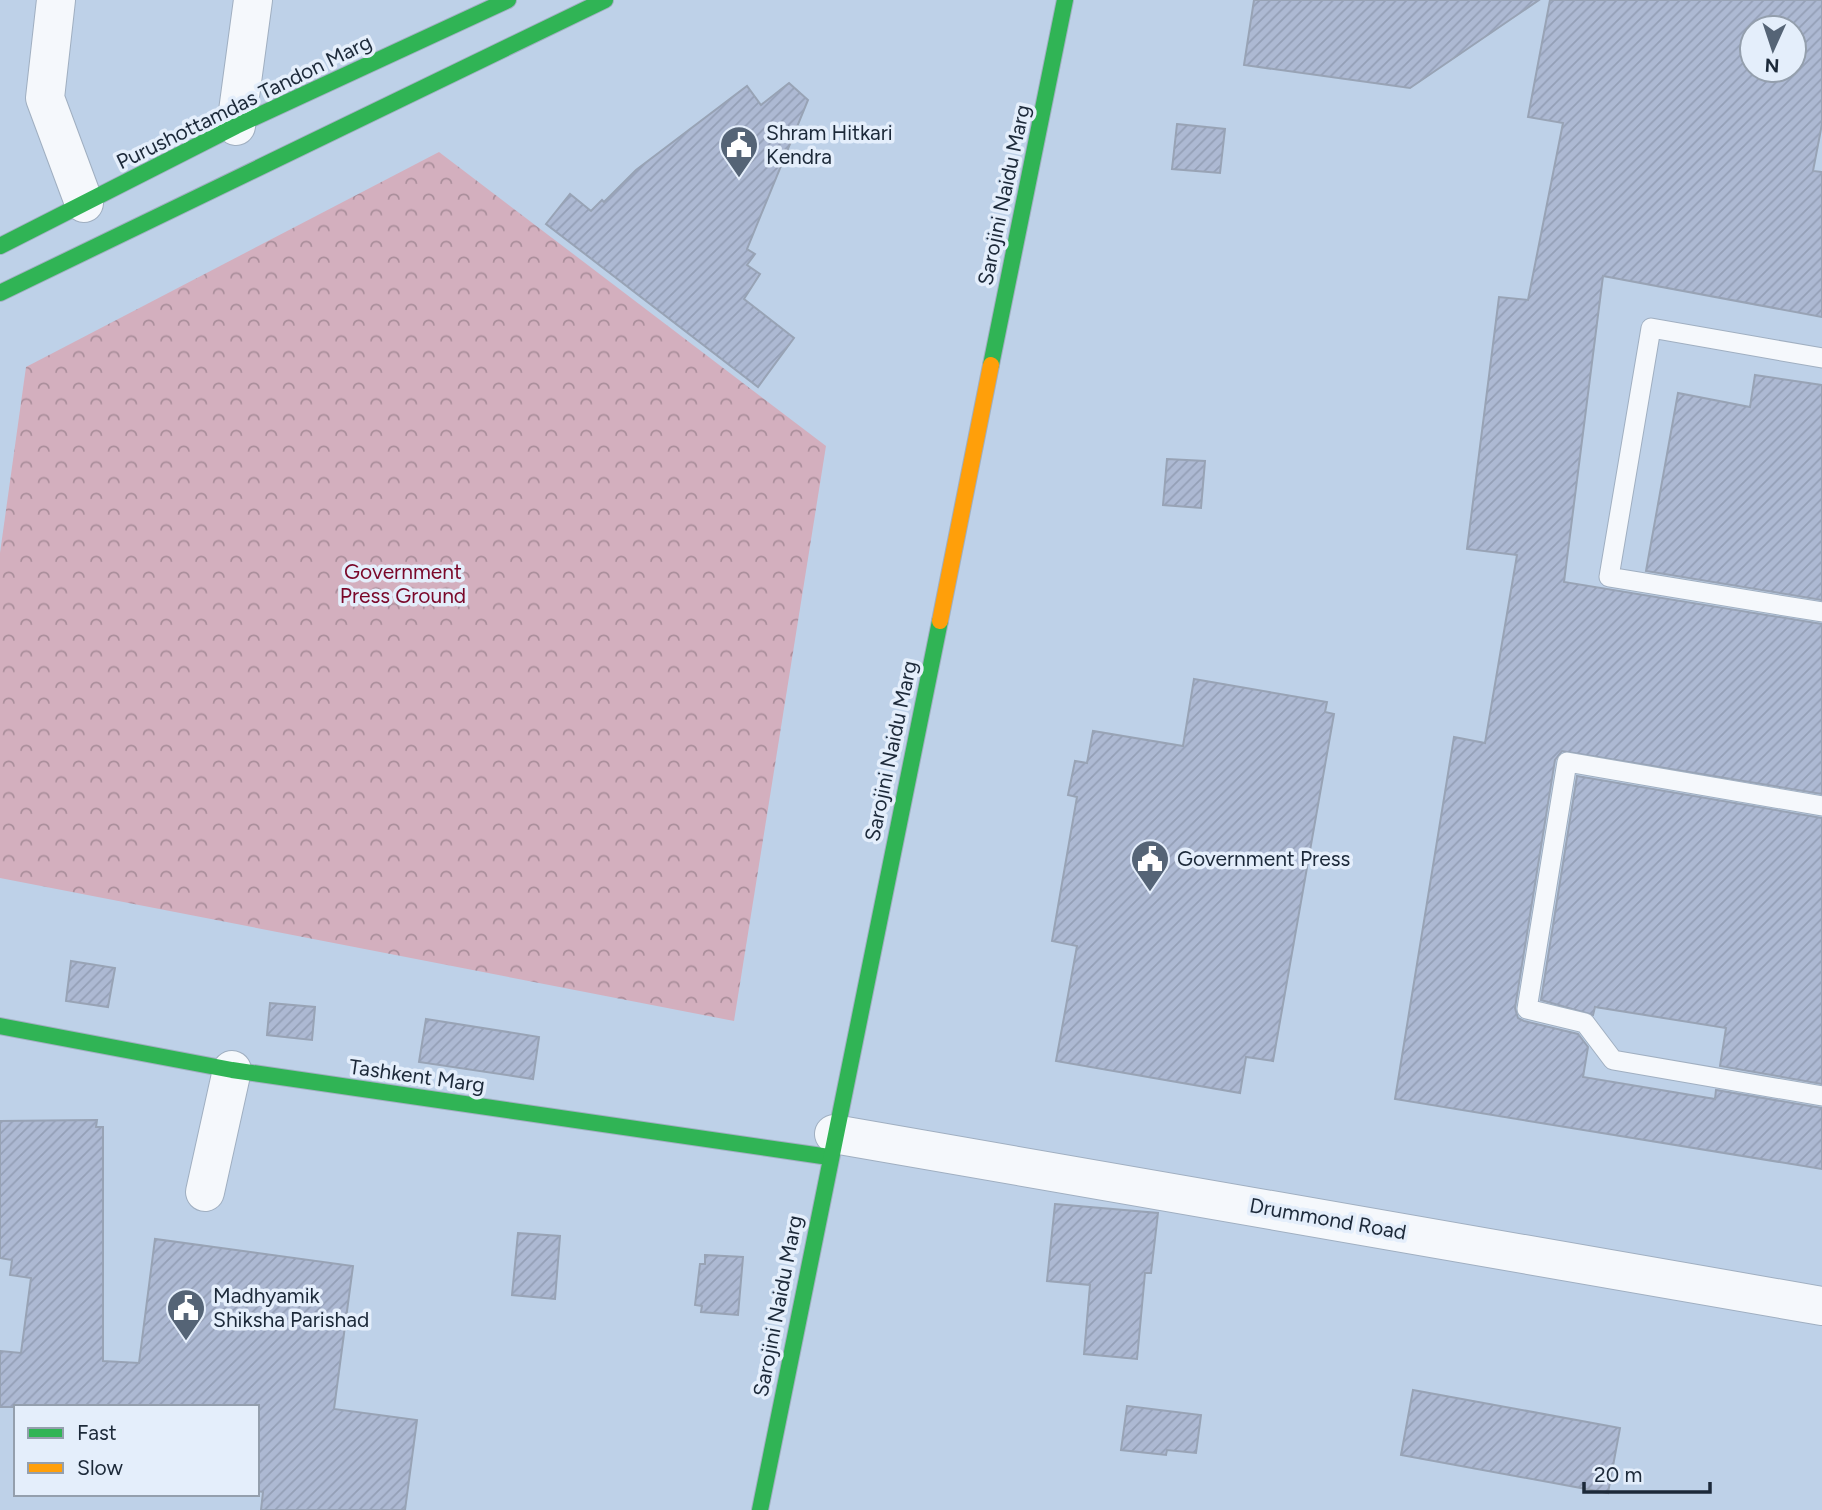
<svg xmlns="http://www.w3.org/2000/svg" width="1822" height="1510" viewBox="0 0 1822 1510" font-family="Figtree,sans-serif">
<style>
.park{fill:url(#park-crowns)}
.building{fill:url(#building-hatch);stroke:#98a3b5;stroke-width:2;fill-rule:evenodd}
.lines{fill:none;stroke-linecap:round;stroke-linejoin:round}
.lane-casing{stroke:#a0afc1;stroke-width:21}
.street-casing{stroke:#a0afc1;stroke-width:40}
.fast-casing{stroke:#a0afc1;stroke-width:18}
.slow-casing{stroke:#a0afc1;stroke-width:18}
.lane{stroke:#f5f8fc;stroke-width:19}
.street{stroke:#f5f8fc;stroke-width:38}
.fast{stroke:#30b455;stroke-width:16}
.slow{stroke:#ff9f0a;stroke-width:16}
.labels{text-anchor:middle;stroke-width:7;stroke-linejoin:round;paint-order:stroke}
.street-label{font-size:21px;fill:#1c2939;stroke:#e4eefb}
.poi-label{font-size:21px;fill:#1c2939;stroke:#e4eefb;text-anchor:start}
.park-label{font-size:21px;fill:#7a0729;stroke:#e4eefb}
</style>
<defs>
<pattern id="park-crowns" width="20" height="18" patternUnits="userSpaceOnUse" patternTransform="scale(1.75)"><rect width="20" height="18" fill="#d3afbe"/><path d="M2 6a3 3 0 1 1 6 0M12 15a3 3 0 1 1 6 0" fill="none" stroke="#aa8e9b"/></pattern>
<pattern id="building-hatch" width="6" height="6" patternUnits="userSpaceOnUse" patternTransform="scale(1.75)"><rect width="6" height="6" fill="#adb9d3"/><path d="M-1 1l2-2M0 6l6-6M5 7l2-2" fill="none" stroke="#949fb6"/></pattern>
</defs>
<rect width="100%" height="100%" fill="#bed1e8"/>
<polygon class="park" points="439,152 826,446 734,1021 0,878 0,553 26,367"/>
<g class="building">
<polygon points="1254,0 1539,0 1410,88 1244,65"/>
<path d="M1550,0H1822V124L1813,171L1822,172V317L1603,276L1564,582L1822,624V794L1562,751L1555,760L1515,1008L1518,1018L1524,1021L1578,1034L1588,1047L1583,1077L1715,1099L1716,1090L1822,1108V1169L1395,1099L1454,737L1485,743L1517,555L1467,549L1499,297L1528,300L1563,123L1528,117ZM1752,28H1794V70H1752Z"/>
<polygon points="789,83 808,100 747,249 755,254 747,265 760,274 744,299 794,338 758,387 546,224 570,194 591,211 602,200 604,202 636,170 747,86 761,105"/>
<polygon points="1177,124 1225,129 1220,173 1172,169"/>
<polygon points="1755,375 1822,385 1822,600 1646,571 1678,393 1750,407"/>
<polygon points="1167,459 1205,461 1201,508 1163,505"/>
<polygon points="1194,679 1327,702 1325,712 1334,714 1273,1061 1246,1057 1240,1093 1056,1061 1077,946 1052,941 1077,797 1068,795 1075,761 1087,763 1093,731 1183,746"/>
<polygon points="1577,776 1822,818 1822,1084 1720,1066 1726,1028 1595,1007 1593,1015 1541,1000"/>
<polygon points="71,961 115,968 108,1007 66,1001"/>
<polygon points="270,1003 315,1007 312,1040 267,1035"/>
<polygon points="426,1019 539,1037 533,1079 419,1062"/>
<polygon points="97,1120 96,1127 103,1127 103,1361 139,1363 155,1239 353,1266 334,1409 417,1420 405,1510 261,1510 263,1492 257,1491 257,1407 0,1407 0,1351 21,1353 31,1278 10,1275 12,1260 0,1258 0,1121"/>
<polygon points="1055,1204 1158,1213 1151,1273 1145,1273 1137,1359 1084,1354 1090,1285 1047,1281"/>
<polygon points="518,1233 560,1236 555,1299 512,1295"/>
<polygon points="705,1255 743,1257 738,1315 701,1312 702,1306 695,1305 700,1264 705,1264"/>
<polygon points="1413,1390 1620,1428 1608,1493 1401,1455"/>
<polygon points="1127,1406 1201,1415 1196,1453 1167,1450 1166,1455 1121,1450"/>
</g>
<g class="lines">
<defs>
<g id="lane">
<polyline points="1822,358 1651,328 1609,577 1822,612"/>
<polyline points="1822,806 1567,762 1527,1009 1585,1023 1613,1060 1822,1096"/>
</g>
<g id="street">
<polyline points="56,0 45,98 84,203"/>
<polyline points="236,126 253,0"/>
<polyline points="834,1134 1822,1306"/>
<polyline points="205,1192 232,1070"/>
</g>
<g id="fast">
<polyline points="0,246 236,126 508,0"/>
<polyline points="0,293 605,0"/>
<polyline points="991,365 1065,0"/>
<polyline points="0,1026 232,1070 829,1157"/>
<polyline points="760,1510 940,621"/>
</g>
<polyline id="slow" points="940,621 991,365"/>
</defs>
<use href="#lane" class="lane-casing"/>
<use href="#street" class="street-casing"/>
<use href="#fast" class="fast-casing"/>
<use href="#slow" class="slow-casing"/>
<use href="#lane" class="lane"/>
<use href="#street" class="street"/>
<use href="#fast" class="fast"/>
<use href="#slow" class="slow"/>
</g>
<defs>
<symbol id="civic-pin" viewBox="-11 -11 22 30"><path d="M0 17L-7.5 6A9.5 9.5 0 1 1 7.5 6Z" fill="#556476" stroke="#e4eefb"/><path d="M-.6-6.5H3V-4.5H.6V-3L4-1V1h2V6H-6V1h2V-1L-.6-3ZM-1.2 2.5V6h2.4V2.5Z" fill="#fff"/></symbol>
</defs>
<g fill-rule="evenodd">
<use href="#civic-pin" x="717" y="123" width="44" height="60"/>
<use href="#civic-pin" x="1128" y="837" width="44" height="60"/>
<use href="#civic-pin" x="164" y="1286" width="44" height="60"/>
</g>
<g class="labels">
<g class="street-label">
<text transform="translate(244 102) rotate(-26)" y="7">Purushottamdas Tandon Marg</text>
<text transform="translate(1004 195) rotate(-78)" y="7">Sarojini Naidu Marg</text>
<text transform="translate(891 751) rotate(-78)" y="7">Sarojini Naidu Marg</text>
<text transform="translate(417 1076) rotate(8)" y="7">Tashkent Marg</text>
<text transform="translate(1328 1219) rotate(10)" y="7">Drummond Road</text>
<text transform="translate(778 1306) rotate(-79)" y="7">Sarojini Naidu Marg</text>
</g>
<g class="poi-label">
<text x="766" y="140">Shram Hitkari<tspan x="766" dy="24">Kendra</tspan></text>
<text x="1177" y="866">Government Press</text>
<text x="213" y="1303">Madhyamik<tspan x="213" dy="24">Shiksha Parishad</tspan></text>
</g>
<g class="park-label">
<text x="403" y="579">Government<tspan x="403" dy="24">Press Ground</tspan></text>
</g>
</g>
<rect x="14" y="1405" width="245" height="91" fill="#e4eefb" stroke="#949fad" stroke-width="2"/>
<rect x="28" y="1428" width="35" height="10" fill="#30b455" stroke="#949fad" stroke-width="2"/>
<text x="77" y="1440" font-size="21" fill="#1c2939">Fast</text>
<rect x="28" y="1463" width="35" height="10" fill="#ff9f0a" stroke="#949fad" stroke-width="2"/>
<text x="77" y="1475" font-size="21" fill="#1c2939">Slow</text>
<g transform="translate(1773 49) rotate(183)"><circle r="33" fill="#e4eefb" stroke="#949fad" stroke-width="2"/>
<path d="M0-5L12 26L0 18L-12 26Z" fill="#556476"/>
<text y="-10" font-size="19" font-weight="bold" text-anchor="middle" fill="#1c2939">N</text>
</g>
<path d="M1584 1482v10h126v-10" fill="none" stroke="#1c2939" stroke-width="3.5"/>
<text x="1594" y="1482" font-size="21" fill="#1c2939" stroke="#e4eefb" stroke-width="5" paint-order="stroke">20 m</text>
</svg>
